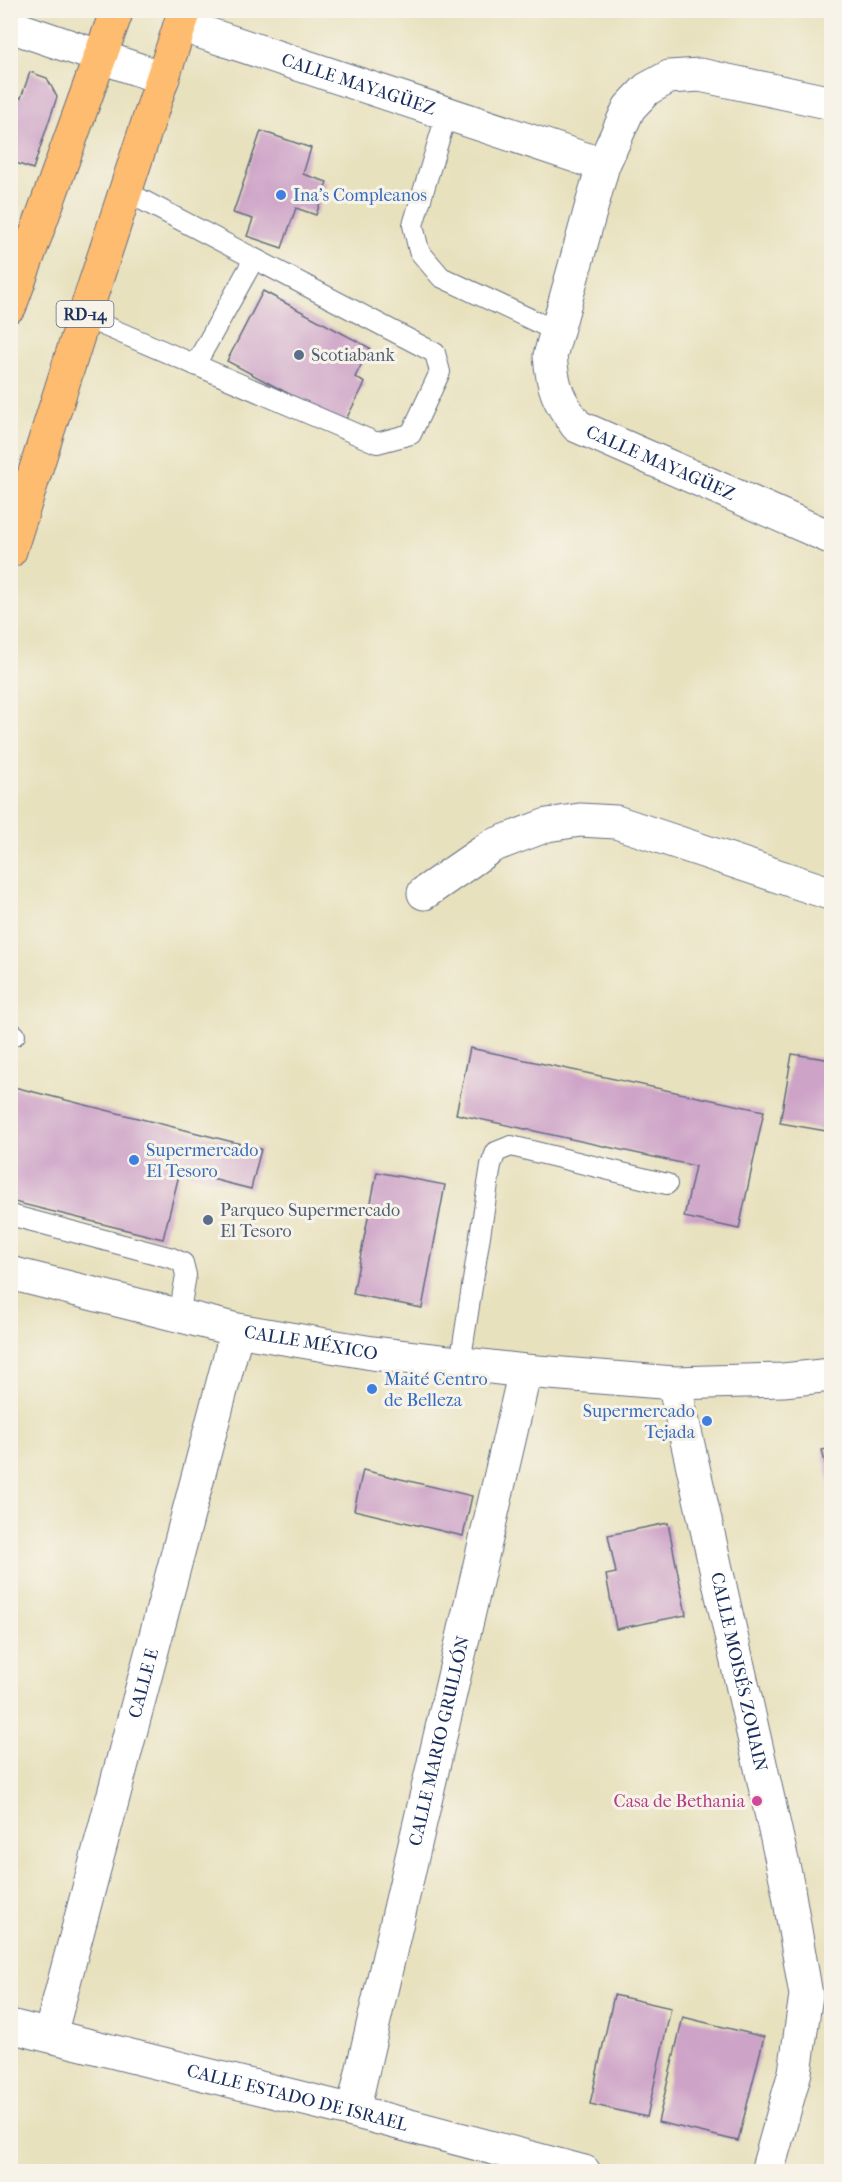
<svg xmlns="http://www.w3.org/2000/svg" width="842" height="2182" viewBox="0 0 842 2182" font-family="'IM FELL French Canon',serif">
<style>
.building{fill:#cda3c7}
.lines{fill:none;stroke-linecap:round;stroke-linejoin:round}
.lane-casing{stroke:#636d80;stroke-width:22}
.street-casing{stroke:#636d80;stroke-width:35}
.primary-casing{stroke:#636d80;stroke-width:35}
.lane{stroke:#fff;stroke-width:20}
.street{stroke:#fff;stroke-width:33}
.primary{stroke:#febc70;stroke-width:33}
.shop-dot{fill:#3f7fe0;stroke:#f7f3e8;stroke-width:2}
.service-dot{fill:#5c6f8a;stroke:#f7f3e8;stroke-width:2}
.hotel-dot{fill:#d1479c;stroke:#f7f3e8;stroke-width:2}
.labels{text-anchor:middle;stroke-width:6;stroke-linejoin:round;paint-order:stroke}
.shield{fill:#f7f3e8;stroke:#5d6a87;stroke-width:1.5}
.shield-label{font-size:16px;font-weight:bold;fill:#1b2f5e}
.street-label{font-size:18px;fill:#1b2f5e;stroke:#f7f3e8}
.shop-label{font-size:18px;fill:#366cbe;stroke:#f7f3e8;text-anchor:start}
.service-label{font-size:18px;fill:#4e5e75;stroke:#f7f3e8;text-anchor:start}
.hotel-label{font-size:18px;fill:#b23c85;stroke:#f7f3e8;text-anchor:end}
</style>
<rect width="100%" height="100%" fill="#f7f3e8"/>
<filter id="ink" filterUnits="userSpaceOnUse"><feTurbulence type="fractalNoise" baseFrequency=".0167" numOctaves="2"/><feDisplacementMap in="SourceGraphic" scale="12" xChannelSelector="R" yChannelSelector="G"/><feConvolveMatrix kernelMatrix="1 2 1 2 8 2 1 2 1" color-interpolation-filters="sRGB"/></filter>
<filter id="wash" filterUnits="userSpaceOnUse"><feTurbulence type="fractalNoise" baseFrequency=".008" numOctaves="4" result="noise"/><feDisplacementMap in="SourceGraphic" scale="24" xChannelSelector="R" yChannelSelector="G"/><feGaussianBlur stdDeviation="1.35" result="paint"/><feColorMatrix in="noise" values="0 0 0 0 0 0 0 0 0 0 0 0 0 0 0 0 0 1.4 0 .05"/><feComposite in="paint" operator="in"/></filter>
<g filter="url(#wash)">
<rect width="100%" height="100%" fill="#e8e1be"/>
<g id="blocks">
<g class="building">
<polygon points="30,72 47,78 57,97 33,169 10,161 10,94 21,98"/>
<polygon points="261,131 311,148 303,174 327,182 316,215 296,208 282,248 247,236 253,219 233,213"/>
<polygon points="263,291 370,348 355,377 365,383 344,423 227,361"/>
<polygon points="470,1048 764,1111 739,1229 684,1217 695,1166 456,1114"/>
<polygon points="792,1054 832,1060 832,1132 780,1123"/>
<polygon points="10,1086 261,1149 251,1189 180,1171 163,1239 10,1201"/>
<polygon points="377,1172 445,1185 422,1308 353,1294"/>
<polygon points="832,1448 832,1488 831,1488 822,1450"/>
<polygon points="363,1470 472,1496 463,1536 354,1510"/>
<polygon points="668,1523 686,1615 616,1629 606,1575 616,1573 608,1535"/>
<polygon points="614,1995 671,2008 647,2117 590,2104"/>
<polygon points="683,2017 764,2037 738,2141 658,2122"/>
</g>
</g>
</g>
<g filter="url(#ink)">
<use href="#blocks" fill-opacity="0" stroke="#636d80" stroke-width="1.5"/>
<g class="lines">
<defs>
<g id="lane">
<polyline points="447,113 413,225 419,251 441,277 556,331"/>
<polyline points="84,317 377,443 411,434 440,372 435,353 125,191"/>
<polyline points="195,365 254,259"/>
<polyline points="10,1035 15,1035"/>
<polyline points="10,1215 172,1258 183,1263 186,1275 179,1316"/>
<polyline points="460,1364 491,1165 496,1152 511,1146 667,1184"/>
</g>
<g id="street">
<path id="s1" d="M180,25L603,165"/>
<polyline points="10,26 163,78"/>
<path id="s2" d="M832,103L700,75L669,77L647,89L629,108L603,165L550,356C553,389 558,400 577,426L832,538"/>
<polyline points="424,893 492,846 547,825 580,820 616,822 832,894"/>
<path id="s3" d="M10,1273L237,1330L372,1353L525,1371L674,1383L783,1380L832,1375"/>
<path id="s4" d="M674,1383L787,1883L806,1995L795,2072L767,2172"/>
<path id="s5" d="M10,2026L353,2111L584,2172"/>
<path id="s6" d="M50,2035L237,1330"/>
<path id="s7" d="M353,2111L525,1371"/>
</g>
<g id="primary">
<polyline points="10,306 117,10"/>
<polyline points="10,551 84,317 185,10"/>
</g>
</defs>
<use href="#lane" class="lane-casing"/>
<use href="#street" class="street-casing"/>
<use href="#primary" class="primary-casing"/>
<use href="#lane" class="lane"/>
<use href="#street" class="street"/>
<use href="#primary" class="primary"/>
</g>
</g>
<g class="shop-dot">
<circle cx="281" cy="195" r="6"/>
<circle cx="134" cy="1160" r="6"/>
<circle cx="372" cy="1389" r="6"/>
<circle cx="707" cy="1421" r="6"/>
</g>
<g class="service-dot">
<circle cx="299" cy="355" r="6"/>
<circle cx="208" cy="1220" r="6"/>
</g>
<circle class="hotel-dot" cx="757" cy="1801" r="6"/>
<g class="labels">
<rect class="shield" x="56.5" y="301" width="57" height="26" rx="4.5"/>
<g class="shield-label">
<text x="85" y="320">RD-14</text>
</g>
<g class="street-label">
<text dy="6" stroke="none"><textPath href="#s1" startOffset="188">CALLE MAYAGÜEZ</textPath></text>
<text dy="6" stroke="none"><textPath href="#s2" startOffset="646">CALLE MAYAGÜEZ</textPath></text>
<text dy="6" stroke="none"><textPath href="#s3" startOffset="309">CALLE MÉXICO</textPath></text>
<text dy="6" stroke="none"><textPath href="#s4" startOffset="296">CALLE MOISÉS ZOUAIN</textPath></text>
<text dy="6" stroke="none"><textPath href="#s6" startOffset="364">CALLE E</textPath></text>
<text dy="6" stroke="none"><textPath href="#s7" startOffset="380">CALLE MARIO GRULLÓN</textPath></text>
<text dy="6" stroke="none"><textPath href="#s5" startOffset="296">CALLE ESTADO DE ISRAEL</textPath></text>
</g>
<g class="shop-label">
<text x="293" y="201">Ina's Compleanos</text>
<text x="146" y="1156">Supermercado<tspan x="146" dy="21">El Tesoro</tspan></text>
<text x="384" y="1385">Maité Centro<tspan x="384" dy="21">de Belleza</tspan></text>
<text x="695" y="1417" text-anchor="end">Supermercado<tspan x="695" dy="21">Tejada</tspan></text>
</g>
<g class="service-label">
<text x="311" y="361">Scotiabank</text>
<text x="220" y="1216">Parqueo Supermercado<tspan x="220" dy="21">El Tesoro</tspan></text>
</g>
<g class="hotel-label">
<text x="745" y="1807">Casa de Bethania</text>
</g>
</g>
<rect width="842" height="2182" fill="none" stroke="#f7f3e8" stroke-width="36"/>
</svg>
